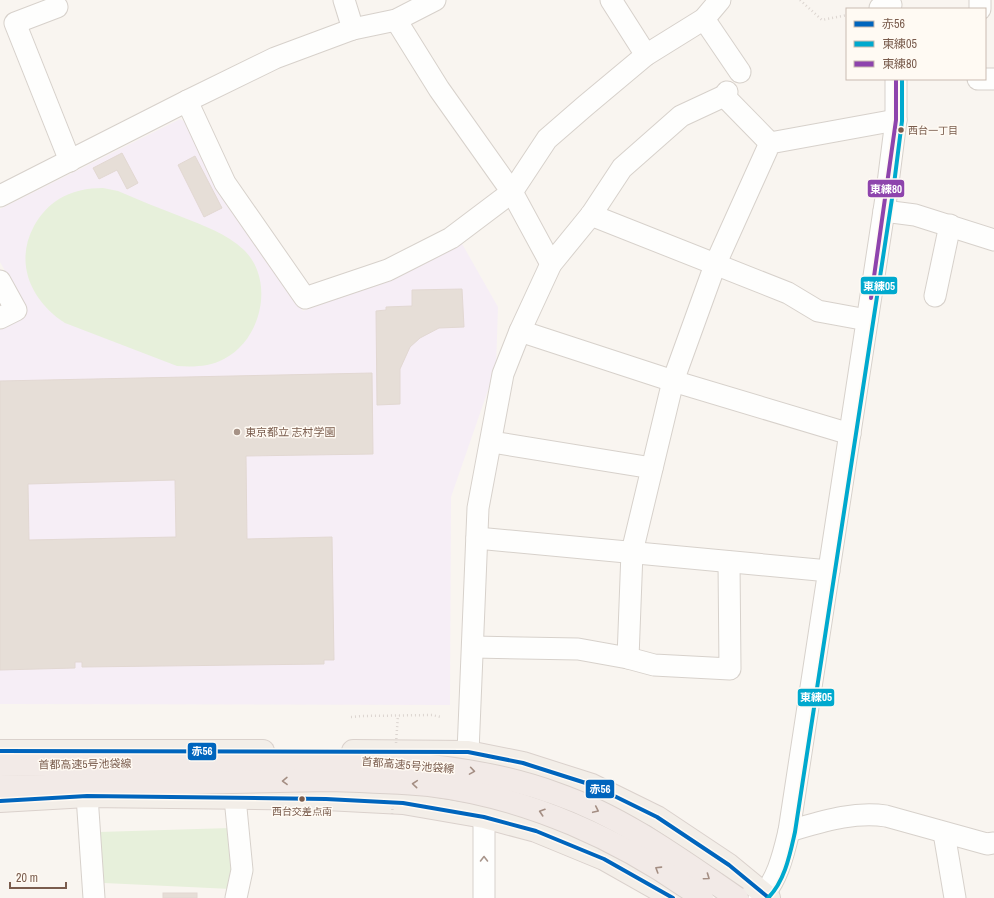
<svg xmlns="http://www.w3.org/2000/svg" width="994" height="898" viewBox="0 0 994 898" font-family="'Archivo Narrow','Noto Sans JP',sans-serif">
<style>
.education{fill:#f6eef6}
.green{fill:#e7f0db}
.building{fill:#e6ded7;stroke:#e2d8d2;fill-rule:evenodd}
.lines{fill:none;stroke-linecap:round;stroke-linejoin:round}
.minor-casing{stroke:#d7d1cb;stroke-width:23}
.major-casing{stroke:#dad1cc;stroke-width:24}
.path{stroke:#dcd5d0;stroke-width:2.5;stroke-dasharray:1 3;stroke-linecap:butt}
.minor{stroke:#fefefd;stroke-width:21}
.major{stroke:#f3eee8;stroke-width:22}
.highway-bridge-casing{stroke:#dad1cc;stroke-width:24;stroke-linecap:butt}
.path-bridge{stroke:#dcd5d0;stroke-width:2.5;stroke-dasharray:1 3;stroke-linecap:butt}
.highway-bridge{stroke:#f2eae7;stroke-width:22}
.bus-1-casing{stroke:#fffaf3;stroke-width:7}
.bus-2-casing{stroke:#fffaf3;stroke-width:7}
.bus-3-casing{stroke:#fffaf3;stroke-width:7}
.bus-1{stroke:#0065bd;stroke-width:4}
.bus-2{stroke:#00a9ce;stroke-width:4}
.bus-3{stroke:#8e44ad;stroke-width:4}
.oneway{stroke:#a48e83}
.oneway2{stroke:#a8958b}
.bus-dot{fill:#7a5c4d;stroke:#fffaf3;stroke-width:1.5}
.poi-dot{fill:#a69286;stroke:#fffaf3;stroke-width:1.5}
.labels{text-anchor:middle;stroke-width:3;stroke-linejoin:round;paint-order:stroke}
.bus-label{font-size:10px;fill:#7a5c4d;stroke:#fffaf3;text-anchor:start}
.poi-label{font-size:11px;fill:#7a5c4d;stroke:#fffaf3;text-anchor:start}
.street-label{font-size:11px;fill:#7a5c4d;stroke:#fffaf3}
.line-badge{stroke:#fffaf3;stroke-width:1.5}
.badge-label{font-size:11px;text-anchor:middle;font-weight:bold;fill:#fff}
</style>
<rect width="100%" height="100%" fill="#f9f5f0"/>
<polygon class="education" points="180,119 187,123 217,183 303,311 395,276 461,242 498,307 496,367 451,497 450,705 0,704 0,328 22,316 26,307 0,262 0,209"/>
<g class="green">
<path d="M103,188L118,191C139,200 161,209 182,217C204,226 226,233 244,250C275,280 262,340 224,359C209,367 193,367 177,366L65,323C31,301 14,263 34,226C40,215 49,205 59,199C72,191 88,188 103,188Z"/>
<polygon points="230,828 233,832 231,889 104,883 99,832"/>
</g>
<g class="building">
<polygon points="122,153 138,183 127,189 117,170 99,179 93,168"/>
<polygon points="195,156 222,208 204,217 178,165"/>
<polygon points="462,289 464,327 439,328 420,338 410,347 400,369 400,404 377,405 376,311 386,310 386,307 412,306 412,290"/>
<path d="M372,373L373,454L246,456L247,539L332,537L334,660H324V664L82,667V662H75V668L0,670V381ZM175,480L176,537L29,540L28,484Z"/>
<rect x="163" y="893" width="34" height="5"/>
</g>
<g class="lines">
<defs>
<g id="minor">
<polyline points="344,0 353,29"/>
<polyline points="611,0 646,55"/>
<polyline points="57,7 15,23 70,161"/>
<polyline points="880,8 891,5"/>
<polyline points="980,9 980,0"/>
<polyline points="704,19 740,72"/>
<polyline points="396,20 439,89 512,192 551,264"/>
<polyline points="978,79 994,79"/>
<polyline points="724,96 770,143"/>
<polyline points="187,101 225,183 305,298 388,270 451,238 512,192 547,139 585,106 646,55 704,19 720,0"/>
<polyline points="0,196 187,101 275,58 353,29 396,20 435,0"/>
<polyline points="884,211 915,215 994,240"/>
<polyline points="591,215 788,293 818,311 867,320"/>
<polyline points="0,281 16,310 0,318"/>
<polyline points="935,296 950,225"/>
<polyline points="520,331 673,381 850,434"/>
<polyline points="492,442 652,468"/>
<polyline points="477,538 829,571"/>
<polyline points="473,647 578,649 628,658 632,552 673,381 715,265 770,143 896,120"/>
<polyline points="628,658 654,665 730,669 729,562"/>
<polyline points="468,752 478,508 503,374 520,331 551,264 591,215 622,168 681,116 724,96 727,92"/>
<polyline points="87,796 94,898"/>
<polyline points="235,798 242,870 236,898"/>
<polyline points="484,817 484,898"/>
<path d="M789,831C821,822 853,811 886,816L987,844L994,843"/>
<polyline points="944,833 955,898"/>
<path d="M759,898C777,884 784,852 789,831L887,191L896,120V79"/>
</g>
<g id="major">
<polyline points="0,751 263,751"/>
<polyline points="353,751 468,752 523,763 592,785 657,817 729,865 769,898"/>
<polyline points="0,801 87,796 326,799 403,803 484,817 536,831 604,859 673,898"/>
</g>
</defs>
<use href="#minor" class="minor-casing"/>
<use href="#major" class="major-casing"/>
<g class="path">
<polyline points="800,0 822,20 847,15"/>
<polyline points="351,717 362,716 432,715 441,717"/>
</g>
<use href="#minor" class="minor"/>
<use href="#major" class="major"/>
<defs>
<g id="highway-bridge">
<path d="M0,765C81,764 162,763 244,762C349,760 456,757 557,794C623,817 680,859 737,898"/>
<path d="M0,787L329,780C362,781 395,782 429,785C528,797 622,840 702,898"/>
</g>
</defs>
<use href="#highway-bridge" class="highway-bridge-casing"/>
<g class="path-bridge">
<polyline points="396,743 398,715"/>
<polyline points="392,814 393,802"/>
</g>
<use href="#highway-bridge" class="highway-bridge"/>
<defs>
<g id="bus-1">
<polyline points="0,751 468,752 523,763 592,785 657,817 729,865 769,898"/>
<polyline points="0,801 87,796 326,799 403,803 484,817 536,831 604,859 673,898"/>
</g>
<path id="bus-2" d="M768,898C785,881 790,854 795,832L893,192L902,121V79"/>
<polyline id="bus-3" points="871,298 896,120 896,79"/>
</defs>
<use href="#bus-1" class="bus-1-casing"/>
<use href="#bus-2" class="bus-2-casing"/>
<use href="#bus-3" class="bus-3-casing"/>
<use href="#bus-1" class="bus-1"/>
<use href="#bus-2" class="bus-2"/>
<use href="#bus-3" class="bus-3"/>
</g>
<defs><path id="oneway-chevron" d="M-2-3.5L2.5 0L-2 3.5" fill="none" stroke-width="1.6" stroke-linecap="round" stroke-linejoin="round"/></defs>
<g class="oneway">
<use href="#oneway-chevron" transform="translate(472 771) rotate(9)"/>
<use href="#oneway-chevron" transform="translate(285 781) rotate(179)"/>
<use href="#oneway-chevron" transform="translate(415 784) rotate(-175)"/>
<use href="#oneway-chevron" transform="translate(596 810) rotate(25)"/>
<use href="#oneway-chevron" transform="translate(542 812) rotate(-162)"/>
<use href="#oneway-chevron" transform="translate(658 869) rotate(-148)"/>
<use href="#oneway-chevron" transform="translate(707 877) rotate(35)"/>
</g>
<use class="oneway2" href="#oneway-chevron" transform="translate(484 859) rotate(-90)"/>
<g class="bus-dot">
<circle cx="901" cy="130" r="3.5"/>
<circle cx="302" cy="799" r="3.5"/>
</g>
<circle class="poi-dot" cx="237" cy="432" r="4"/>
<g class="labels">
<g class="bus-label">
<text x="908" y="134">西台一丁目</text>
<text x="302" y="815" text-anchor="middle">西台交差点南</text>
</g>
<g class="poi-label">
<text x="245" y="436">東京都立 志村学園</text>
</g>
<g class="street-label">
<text transform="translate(85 764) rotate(-1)" y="4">首都高速5号池袋線</text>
<text transform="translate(408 765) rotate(5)" y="4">首都高速5号池袋線</text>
</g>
</g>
<g class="line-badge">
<rect x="867" y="179" width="38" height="19" rx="4" fill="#8e44ad"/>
<rect x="860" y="276" width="38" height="19" rx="4" fill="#00a9ce"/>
<rect x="797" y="688" width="38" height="19" rx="4" fill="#00a9ce"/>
<rect x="187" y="742" width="30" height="19" rx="4" fill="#0065bd"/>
<rect x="585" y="779" width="30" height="20" rx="4" fill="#0065bd"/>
</g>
<g class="badge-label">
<text x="886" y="193">東練80</text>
<text x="879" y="290">東練05</text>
<text x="816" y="701">東練05</text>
<text x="202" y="755">赤56</text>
<text x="600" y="793">赤56</text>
</g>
<rect x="846" y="8" width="140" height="72" fill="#fffaf3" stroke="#cabbb1"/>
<rect x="854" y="21" width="20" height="6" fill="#0065bd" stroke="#cabbb1"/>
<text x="882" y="28" font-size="12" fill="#7a5c4d">赤56</text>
<rect x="854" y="41" width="20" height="6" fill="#00a9ce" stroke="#cabbb1"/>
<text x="882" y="48" font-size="12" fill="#7a5c4d">東練05</text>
<rect x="854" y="61" width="20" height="6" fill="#8e44ad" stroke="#cabbb1"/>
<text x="882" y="68" font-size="12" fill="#7a5c4d">東練80</text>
<path d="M10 882v6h56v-6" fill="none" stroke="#7a5c4d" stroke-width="2"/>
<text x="16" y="882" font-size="12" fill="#7a5c4d" stroke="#fffaf3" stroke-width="3" paint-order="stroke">20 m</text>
</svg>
